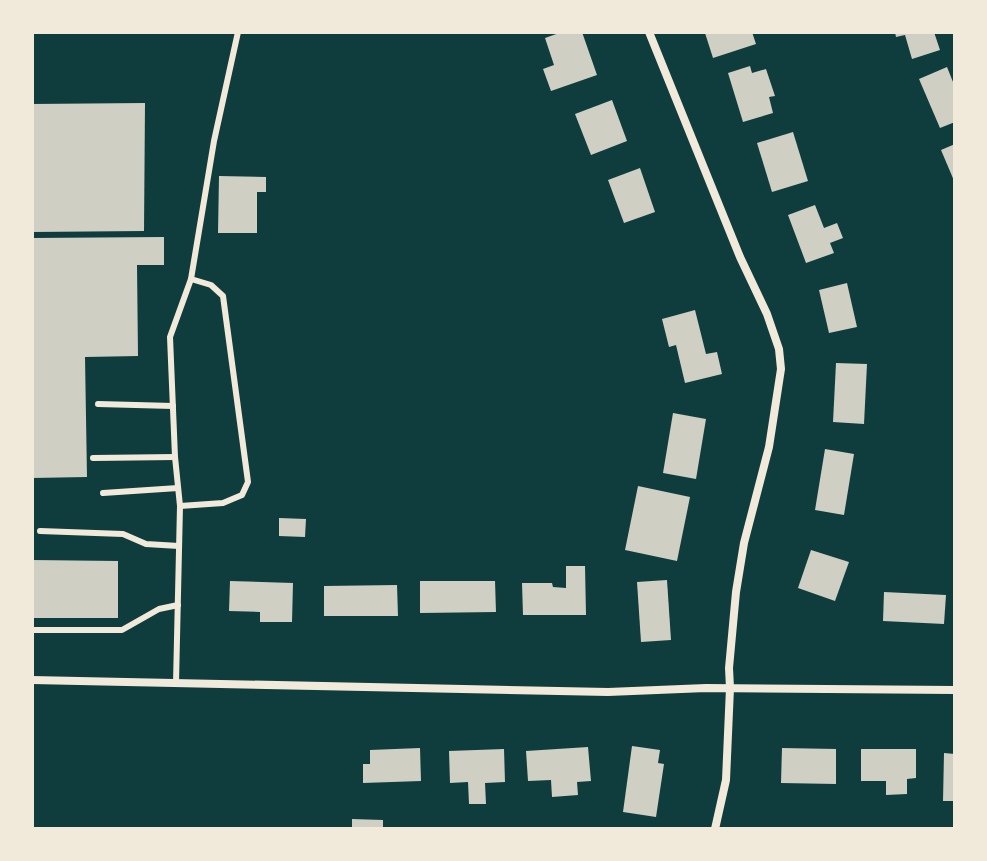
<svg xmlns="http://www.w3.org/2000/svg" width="987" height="861" viewBox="0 0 987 861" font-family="'Crimson Pro',serif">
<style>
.building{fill:#cfcfc3}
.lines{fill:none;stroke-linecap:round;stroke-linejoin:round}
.service{stroke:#f1e9da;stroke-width:6}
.minor{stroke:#f1e9da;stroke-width:8}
</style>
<rect width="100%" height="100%" fill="#0f3d3e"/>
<g class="building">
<polygon points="562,32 582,32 597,75 551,91 543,69 554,65 545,38"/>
<polygon points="709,32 752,32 756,44 713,58 705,33"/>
<polygon points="895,32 934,32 940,50 912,59 905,35 896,37"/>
<polygon points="750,66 752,73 766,69 775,96 769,97 773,113 743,122 728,73"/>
<polygon points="947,67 955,87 955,122 940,128 919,79"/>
<polygon points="612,100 627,141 591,155 575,114"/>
<polygon points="145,103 144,231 32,232 32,104"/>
<polygon points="793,132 808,181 772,192 757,143"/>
<polygon points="955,144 955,183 941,150"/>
<polygon points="640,168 655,212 624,223 608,180"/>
<polygon points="219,176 266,177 266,192 257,192 257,233 218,233"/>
<polygon points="815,205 824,228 837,223 843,238 830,243 834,253 806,263 788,215"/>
<polygon points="164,237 164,265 137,265 138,356 85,357 87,477 32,478 32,238"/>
<polygon points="847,283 857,327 829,333 819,290"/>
<polygon points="695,310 706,354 717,352 722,374 685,383 676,345 669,347 662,319"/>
<polygon points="836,363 867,364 864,424 833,422"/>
<polygon points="673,413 706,419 696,479 663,473"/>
<polygon points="825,449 854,454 844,515 815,510"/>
<polygon points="638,486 690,497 677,561 625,550"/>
<polygon points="279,518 306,519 305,537 279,536"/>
<polygon points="811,550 849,562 835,601 798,588"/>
<polygon points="32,560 118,561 118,618 32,618"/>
<polygon points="566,566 585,566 586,615 523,615 522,583 552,583 553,587 566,588"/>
<polygon points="667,580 671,640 641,642 637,582"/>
<polygon points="230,581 293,583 292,622 260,622 260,612 229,611"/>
<polygon points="420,581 495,581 496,612 420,613"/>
<polygon points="397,585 398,616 324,616 324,586"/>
<polygon points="884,592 946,595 944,624 883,621"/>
<polygon points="632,746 660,750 658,763 664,764 656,817 623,812"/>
<polygon points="588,747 591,781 577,782 578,795 552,797 551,780 528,781 526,751"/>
<polygon points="420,748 421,781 363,783 363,764 370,764 370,750"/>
<polygon points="782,748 836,749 836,784 781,783"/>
<polygon points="504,749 505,782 485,783 486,804 469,804 468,782 450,783 449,751"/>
<polygon points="861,749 916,749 916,778 907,779 907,794 886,795 886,781 861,781"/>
<polygon points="944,753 955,754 955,801 943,801"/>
<polygon points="352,819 383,820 383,829 352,829"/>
</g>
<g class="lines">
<g class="service">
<polyline points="98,404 173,406"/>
<polyline points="93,458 175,457"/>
<polyline points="103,493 178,488"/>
<polyline points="180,506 223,503 242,495 248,482 223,296 211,285 191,279"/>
<polyline points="40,531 123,534 146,544 179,546"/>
<polyline points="32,630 122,630 159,609 178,605"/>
<polyline points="176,683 180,506 175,457 170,337 191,279 214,141 238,32"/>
</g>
<g class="minor">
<polyline points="649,32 740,257 767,314 779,349 781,369 769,447 744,543 736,592 729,668 730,688 726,780 715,829"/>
<polyline points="32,680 608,692 706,688 955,690"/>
</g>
</g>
<rect width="987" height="861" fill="none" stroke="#f1e9da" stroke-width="68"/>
</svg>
